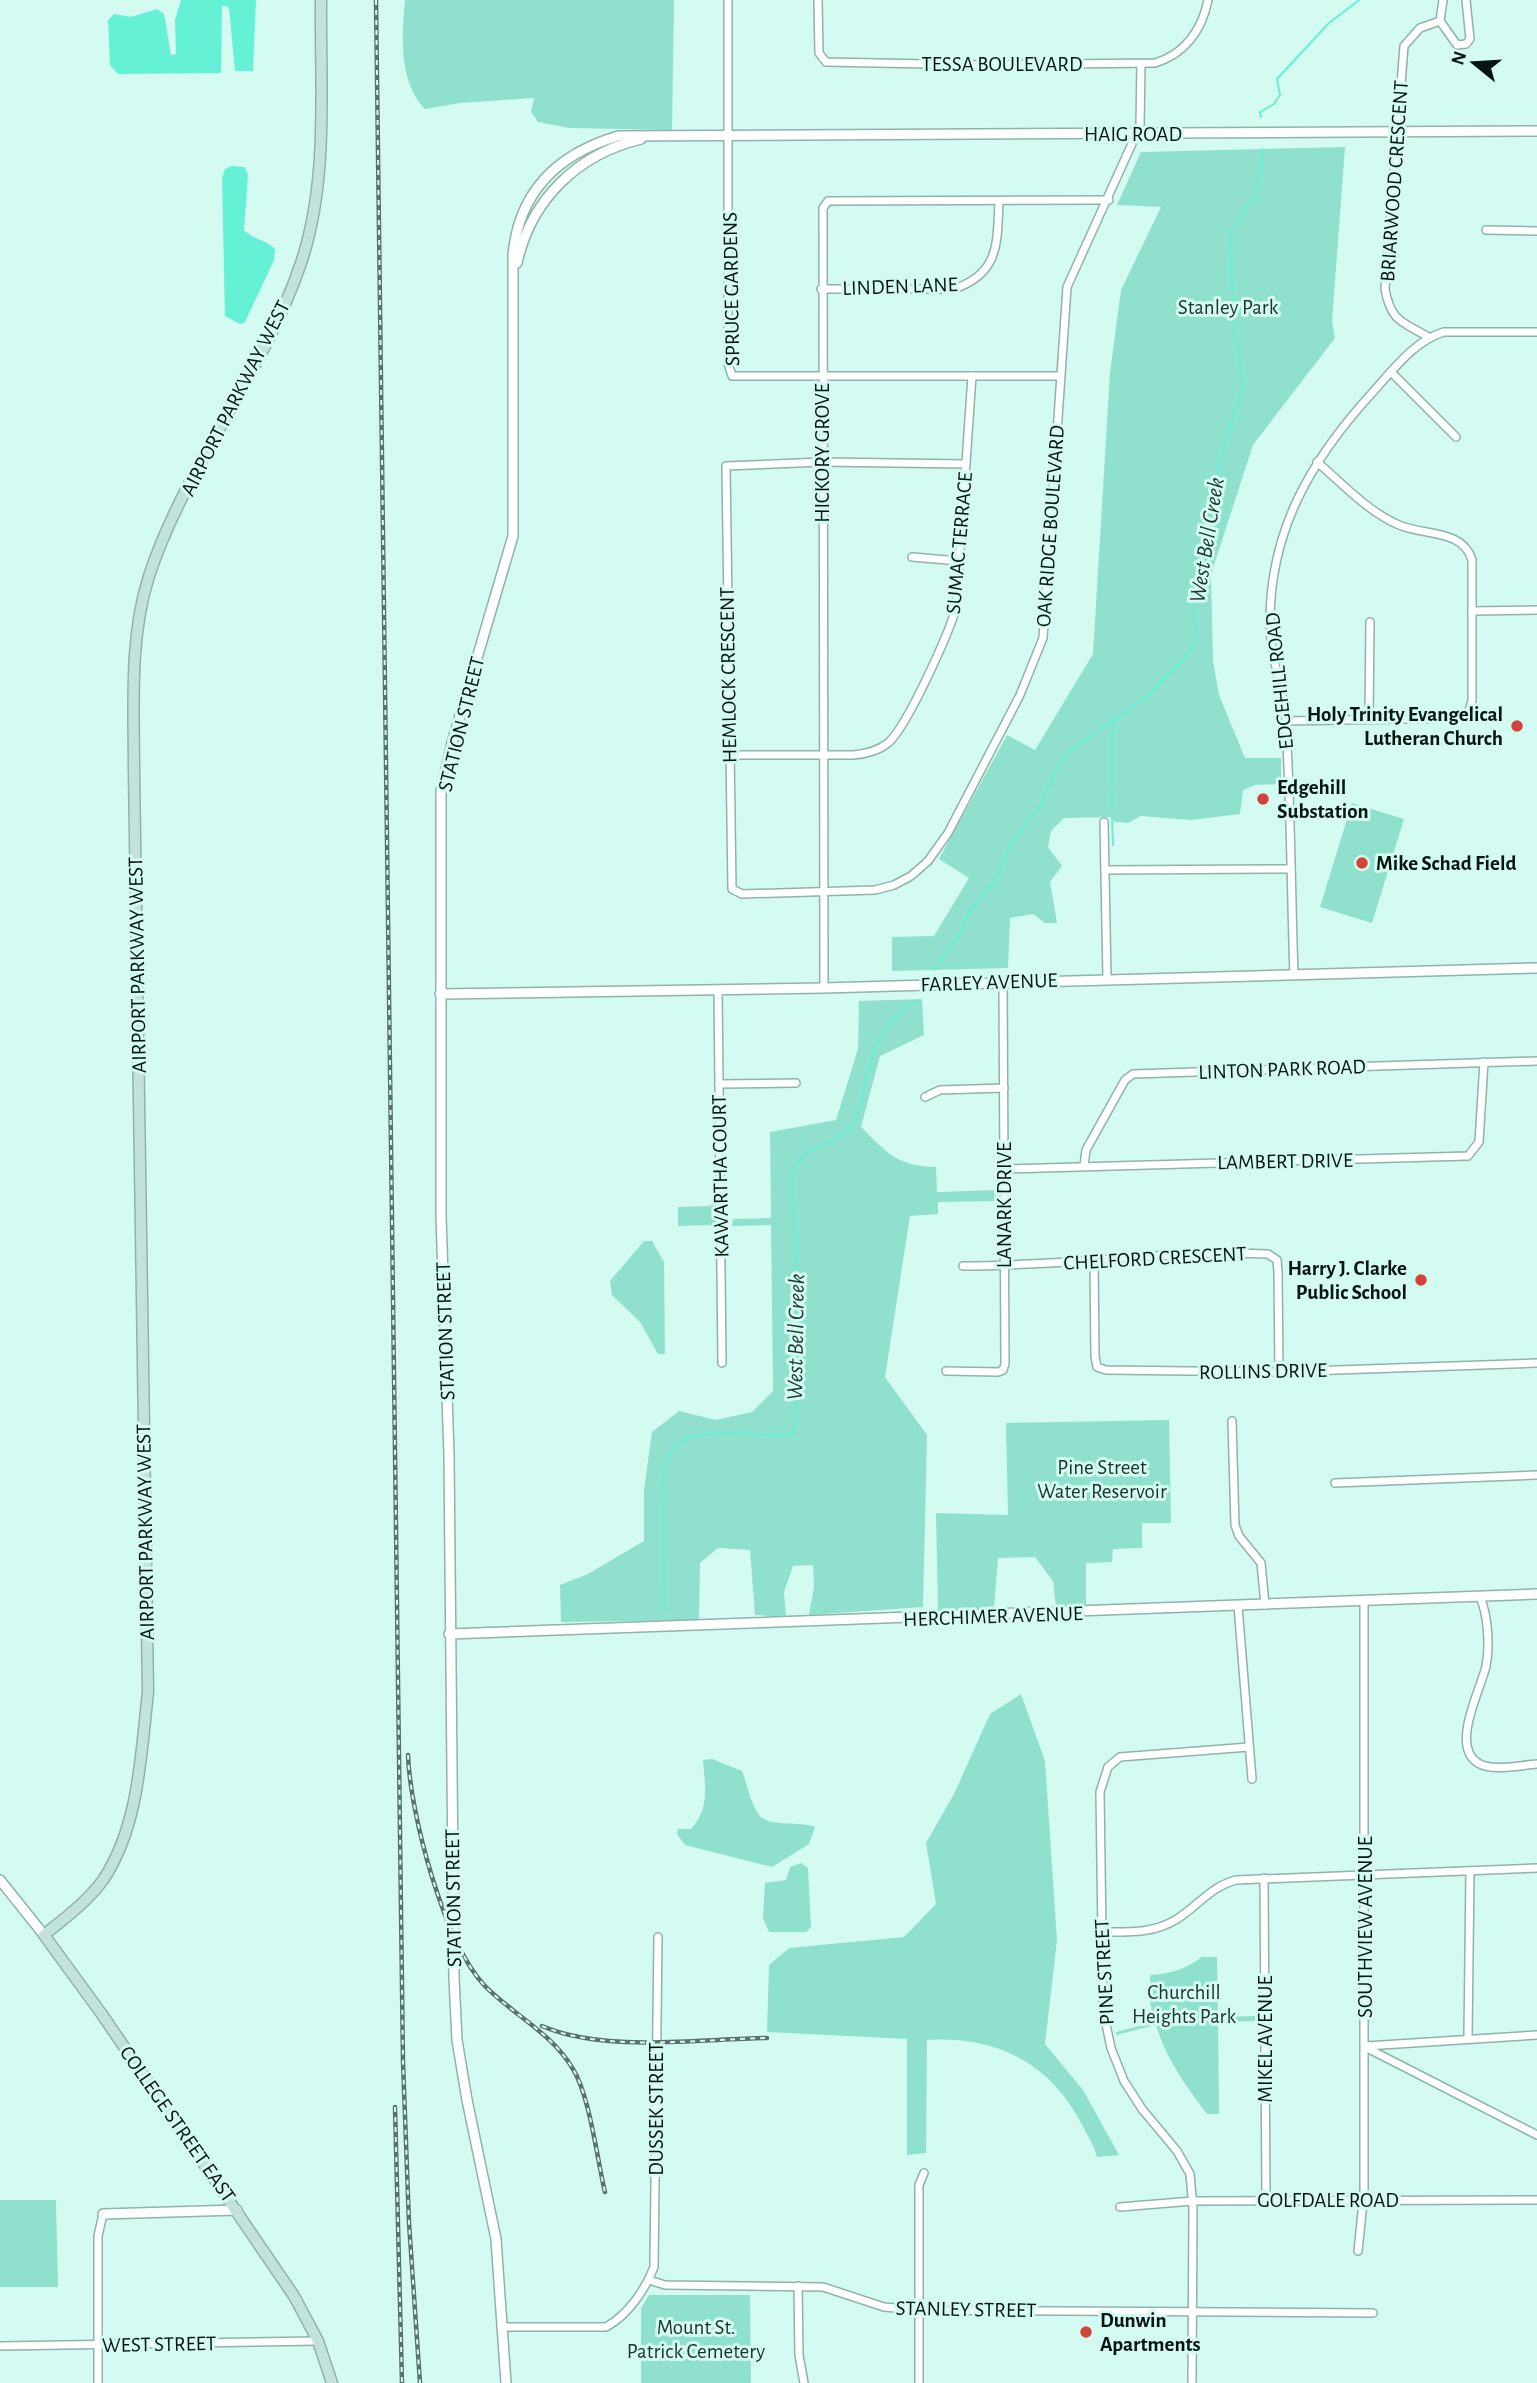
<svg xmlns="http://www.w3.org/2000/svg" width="1537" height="2383" viewBox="0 0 1537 2383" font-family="'Alegreya Sans',sans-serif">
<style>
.green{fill:#8fe1ce}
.water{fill:#65f1d5}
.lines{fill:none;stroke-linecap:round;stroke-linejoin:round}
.stream{stroke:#65f1d5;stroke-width:2}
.minor-casing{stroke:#8eb3aa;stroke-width:10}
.tertiary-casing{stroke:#8eb3aa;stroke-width:12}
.secondary-casing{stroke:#8eb3aa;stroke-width:13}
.minor{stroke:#fff;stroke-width:7}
.tertiary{stroke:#fff;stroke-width:9}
.secondary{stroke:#c4e2dc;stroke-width:10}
.rail-casing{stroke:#5a726c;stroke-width:4.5}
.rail{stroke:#d4fbf1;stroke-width:2;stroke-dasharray:5;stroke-linecap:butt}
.poi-dot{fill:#d24439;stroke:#d4fbf1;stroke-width:2.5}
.labels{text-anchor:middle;stroke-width:6;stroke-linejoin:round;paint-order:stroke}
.street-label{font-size:21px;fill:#071512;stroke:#d4fbf1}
.park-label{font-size:21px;fill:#1b322d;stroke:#d4fbf1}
.poi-label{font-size:21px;font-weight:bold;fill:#071512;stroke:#d4fbf1;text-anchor:start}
.water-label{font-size:23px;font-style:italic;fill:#1e3631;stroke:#d4fbf1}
</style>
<rect width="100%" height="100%" fill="#d4fbf1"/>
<g class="green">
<path d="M405,0H674L672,130L569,128L538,122L531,112L534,98L460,103L425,109C398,82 402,34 405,0Z"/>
<polygon points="1345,147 1332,321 1335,338 1253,445 1211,574 1213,661 1219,695 1245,758 1281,758 1281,784 1255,785 1243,790 1240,814 1191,820 1141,816 1128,823 1115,822 1111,817 1064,818 1051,831 1048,847 1062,866 1050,882 1057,923 1045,923 1033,914 1010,918 1008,968 892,971 892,937 934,936 969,878 939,859 1007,735 1035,750 1093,654 1110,373 1121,290 1161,207 1117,205 1141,152"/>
<polygon points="1352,803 1404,819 1372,923 1320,907"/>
<path d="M922,999L924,1035L880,1056L861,1127C887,1153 897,1166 936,1167L937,1192L998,1190V1201L938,1202V1214L910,1216L885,1377L927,1435L923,1607L809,1615L814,1587L813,1565L793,1566L784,1592L786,1617L755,1615L750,1550L718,1548L700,1563L699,1620L561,1622L560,1585L588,1574L644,1541V1490L652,1432L679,1411L716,1420L752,1412L773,1391L771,1225L732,1226L733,1219L771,1218L770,1132L836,1120L858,1049L859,1001Z"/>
<polygon points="716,1202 716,1229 710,1225 678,1226 678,1207 710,1206"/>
<polygon points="644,1241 652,1241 664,1262 665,1354 658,1354 640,1322 612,1295 610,1281"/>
<polygon points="1169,1420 1171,1523 1142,1523 1142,1548 1113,1549 1112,1562 1086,1563 1086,1606 1056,1607 1053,1581 1035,1557 998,1558 994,1608 938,1610 936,1513 1008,1515 1006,1423"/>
<path d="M1021,1694L1045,1761L1057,1940L1045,2044L1083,2090L1119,2155L1097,2157C1094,2145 1086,2133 1081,2123C1049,2061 994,2036 927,2040L926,2153L907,2155V2039L767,2032L769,1965L789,1948L904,1937L936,1904L926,1843L954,1794L990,1714Z"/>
<path d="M712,1759L742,1771C747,1783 751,1807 761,1817C772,1827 800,1821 815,1827L809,1844L772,1867L685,1845L677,1834L678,1829H691C710,1809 705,1786 703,1760Z"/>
<polygon points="801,1863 808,1868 811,1927 806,1932 769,1932 763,1918 765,1883 786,1880 790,1867"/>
<path d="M1202,1957H1217L1218,2017L1255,2016V2021L1218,2022L1219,2114H1207C1186,2086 1166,2059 1156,2025L1116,2035V2032L1155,2022L1150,2003V1975C1171,1974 1185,1969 1202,1957Z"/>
<polygon points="0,2200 56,2200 58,2287 0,2287"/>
<polygon points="649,2295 750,2295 751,2383 641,2383 641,2308"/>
</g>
<g class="water">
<polygon points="181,0 256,0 253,71 235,71 229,8 226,6 222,6 221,73 118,74 110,65 108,20 114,14 131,17 157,9 164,14 171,55 176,54 175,20"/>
<path d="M232,166L245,167L248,175L244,230C253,240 266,239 275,249L274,260L245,322L240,324L225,316L222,178L225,169Z"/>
</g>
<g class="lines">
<g class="stream">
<polyline points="1261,117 1260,112 1274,104 1280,95 1277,79 1329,23 1359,0"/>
<polyline points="1112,786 1112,739 1115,721"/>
<polyline points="1112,809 1112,792"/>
<polyline points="1112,818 1113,845"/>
<polyline points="933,970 959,934 970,911 997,878 1009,847 1041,803 1058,765 1074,748 1146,697 1192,650 1196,640 1194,602 1208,547 1208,501 1243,384 1235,333 1229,234 1257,193 1262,149"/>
<path d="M665,1611L662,1482C665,1469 668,1451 679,1443C701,1426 764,1437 793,1435L796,1422L799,1297L792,1175C806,1136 838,1152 855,1120C860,1110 861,1098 864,1088C873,1048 880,1027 914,1001"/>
</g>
<defs>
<g id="minor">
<polyline points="728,0 728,363 732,376 1060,376"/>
<path d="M818,0L819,53L826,62L980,65L1155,63C1185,54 1202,30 1208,0"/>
<polyline points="1443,0 1440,21 1457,45 1466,44 1470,39 1466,0"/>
<polyline points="1486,230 1537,231"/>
<path d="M821,289H954C1000,273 997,243 999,201"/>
<path d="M1430,338C1404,322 1391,323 1385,289L1404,46L1420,28L1440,21"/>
<polyline points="1391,372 1456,437"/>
<polyline points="966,464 822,462 726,466 732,889 742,894 875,890 894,885 911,876 928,861 948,833 1020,695 1043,638 1067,287 1140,126 1141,64"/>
<polyline points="912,557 959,561"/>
<polyline points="1472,611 1537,610"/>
<polyline points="1369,718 1370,622"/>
<path d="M1286,721L1455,718L1468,713L1472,701V560C1463,529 1425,536 1399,525C1368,512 1342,483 1317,462"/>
<path d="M730,755H853C866,754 878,751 888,743C907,727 949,633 956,608L972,376"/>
<polyline points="1104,822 1107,978"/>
<polyline points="1105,870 1291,869"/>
<path d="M1294,975C1291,892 1291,808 1286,725C1285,691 1270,659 1270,625C1269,532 1310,461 1372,393C1391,372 1416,339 1444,332H1537"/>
<polyline points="824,988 823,208 828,201 1109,200"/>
<polyline points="718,990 722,1363"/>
<polyline points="719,1084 796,1083"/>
<polyline points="925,1097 940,1090 1004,1088"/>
<polyline points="1084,1166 1086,1150 1125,1080 1133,1074 1537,1061"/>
<polyline points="1004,1169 1468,1156 1479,1142 1484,1062"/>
<polyline points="1094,1259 1095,1356 1097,1367 1106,1370 1279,1372 1537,1363"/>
<path d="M963,1266C1065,1266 1166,1250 1268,1254L1277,1260L1278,1272L1279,1372"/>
<polyline points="946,1371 998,1372 1003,1370 1005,1364 1003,982"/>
<polyline points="1232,1421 1235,1525 1239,1536 1261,1563 1265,1605"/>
<polyline points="1335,1483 1537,1475"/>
<path d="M1480,1597C1488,1615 1490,1647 1486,1666C1481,1689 1450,1746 1478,1763C1492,1772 1521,1765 1537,1764"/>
<polyline points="1238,1606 1252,1779"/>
<polyline points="1264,1878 1266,2200"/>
<path d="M1101,1932C1128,1932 1153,1934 1177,1919C1199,1905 1210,1887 1236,1880L1537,1868"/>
<polyline points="1468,2037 1470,1871"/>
<polyline points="1366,2046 1537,2035"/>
<polyline points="1365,2047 1537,2135"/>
<polyline points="1120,2207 1193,2201 1537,2200"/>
<polyline points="1358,2251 1364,2193 1364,1602"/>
<polyline points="649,2280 665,2285 823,2287 884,2307 917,2310 1373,2313"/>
<polyline points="798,2286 799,2355 804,2383"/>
<path d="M501,2327H606C628,2315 645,2290 654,2267L658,1937"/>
<polyline points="0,2346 318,2341"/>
<polyline points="98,2383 98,2236 103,2214"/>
<polyline points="919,2383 919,2185 924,2173"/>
<polyline points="1192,2383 1193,2208 1190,2174 1177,2151 1142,2109 1124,2081 1111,2048 1103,2010 1100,1792 1108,1767 1120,1757 1249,1747"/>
</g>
<g id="tertiary">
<path d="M517,263C531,199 578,154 641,139"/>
<polyline points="440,994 824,988 1537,968"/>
<polyline points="449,1634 1537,1594"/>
<polyline points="0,1880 44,1935"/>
<polyline points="103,2214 237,2210"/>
<path d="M506,2383L496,2239L467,2100L457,2040L454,1978L449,1455L441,1216V791L452,743L513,536V255C519,191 558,154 618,136L1537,131"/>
</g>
<path id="secondary" d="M321,0C320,86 329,180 301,263C264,373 185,466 149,576C129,638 134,707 134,771L148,1692C141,1753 139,1827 103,1880C88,1901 64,1919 44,1935L101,2013L294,2296L318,2341L332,2383"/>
</defs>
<use href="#minor" class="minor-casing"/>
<use href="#tertiary" class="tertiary-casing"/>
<use href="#secondary" class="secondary-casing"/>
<use href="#minor" class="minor"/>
<use href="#tertiary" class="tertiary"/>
<use href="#secondary" class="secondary"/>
<defs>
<g id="rail">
<polyline points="376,0 403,2062 409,2223 420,2383"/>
<path d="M408,1755C410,1814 444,1942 484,1985C513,2015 551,2032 573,2069C590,2097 597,2159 605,2192"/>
<path d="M542,2026C605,2053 699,2039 767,2038"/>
<polyline points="395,2107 402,2383"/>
</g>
</defs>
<use href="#rail" class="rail-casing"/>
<use href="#rail" class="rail"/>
</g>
<g class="poi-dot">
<circle cx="1517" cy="726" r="7"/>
<circle cx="1263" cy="799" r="7"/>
<circle cx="1362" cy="863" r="7"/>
<circle cx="1421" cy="1280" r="7"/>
<circle cx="1086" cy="2332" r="7"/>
</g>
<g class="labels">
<g class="street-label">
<text x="1002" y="71">TESSA BOULEVARD</text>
<text x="1133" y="141">HAIG ROAD</text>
<text transform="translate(1394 181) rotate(-86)" y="7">BRIARWOOD CRESCENT</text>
<text transform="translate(900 286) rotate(-2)" y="7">LINDEN LANE</text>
<text transform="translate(731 289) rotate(-91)" y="7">SPRUCE GARDENS</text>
<text transform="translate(235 398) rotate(-63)" y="7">AIRPORT PARKWAY WEST</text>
<text transform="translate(822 453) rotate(-90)" y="7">HICKORY GROVE</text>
<text transform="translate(1050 526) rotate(-86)" y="7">OAK RIDGE BOULEVARD</text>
<text transform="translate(959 543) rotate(-85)" y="7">SUMAC TERRACE</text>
<text transform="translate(728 675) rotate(-91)" y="7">HEMLOCK CRESCENT</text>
<text transform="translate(1279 681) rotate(-96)" y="7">EDGEHILL ROAD</text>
<text transform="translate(461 724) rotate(-76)" y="7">STATION STREET</text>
<text transform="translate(137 965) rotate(-91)" y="7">AIRPORT PARKWAY WEST</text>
<text transform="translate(989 982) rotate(-2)" y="7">FARLEY AVENUE</text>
<text transform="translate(1282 1069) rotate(-2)" y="7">LINTON PARK ROAD</text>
<text transform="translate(1285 1161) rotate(-1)" y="7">LAMBERT DRIVE</text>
<text transform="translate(720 1176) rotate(-91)" y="7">KAWARTHA COURT</text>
<text transform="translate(1004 1205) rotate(-90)" y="7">LANARK DRIVE</text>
<text transform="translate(1155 1258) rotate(-3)" y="7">CHELFORD CRESCENT</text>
<text transform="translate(445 1331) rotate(-92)" y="7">STATION STREET</text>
<text transform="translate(1263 1371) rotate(-1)" y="7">ROLLINS DRIVE</text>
<text transform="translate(145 1532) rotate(-91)" y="7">AIRPORT PARKWAY WEST</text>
<text transform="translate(993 1616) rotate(-2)" y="7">HERCHIMER AVENUE</text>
<text transform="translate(453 1898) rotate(-91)" y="7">STATION STREET</text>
<text transform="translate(1365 1927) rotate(-90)" y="7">SOUTHVIEW AVENUE</text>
<text transform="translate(1104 1972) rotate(-93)" y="7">PINE STREET</text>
<text transform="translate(1265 2039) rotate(-90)" y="7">MIKEL AVENUE</text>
<text transform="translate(656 2109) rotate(-90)" y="7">DUSSEK STREET</text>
<text transform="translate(178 2124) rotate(55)" y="7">COLLEGE STREET EAST</text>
<text x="1328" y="2207">GOLFDALE ROAD</text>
<text transform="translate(966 2309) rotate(1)" y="7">STANLEY STREET</text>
<text transform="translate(159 2344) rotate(-1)" y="7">WEST STREET</text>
</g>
<g class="park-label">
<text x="1228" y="314">Stanley Park</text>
<text x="1102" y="1474">Pine Street<tspan x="1102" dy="24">Water Reservoir</tspan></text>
<text x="1184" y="1999">Churchill<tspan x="1184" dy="24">Heights Park</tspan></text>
<text x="696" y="2334">Mount St.<tspan x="696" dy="24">Patrick Cemetery</tspan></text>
</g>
<g class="poi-label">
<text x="1503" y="721" text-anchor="end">Holy Trinity Evangelical<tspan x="1503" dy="24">Lutheran Church</tspan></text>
<text x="1277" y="794">Edgehill<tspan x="1277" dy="24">Substation</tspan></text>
<text x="1376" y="870">Mike Schad Field</text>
<text x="1407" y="1275" text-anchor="end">Harry J. Clarke<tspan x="1407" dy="24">Public School</tspan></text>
<text x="1100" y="2327">Dunwin<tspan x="1100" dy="24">Apartments</tspan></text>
</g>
<g class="water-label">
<text transform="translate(1206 540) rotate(-81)" y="8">West Bell Creek</text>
<text transform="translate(795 1337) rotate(-89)" y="8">West Bell Creek</text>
</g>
</g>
<g transform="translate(1474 63) rotate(288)" stroke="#d4fbf1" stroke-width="5" paint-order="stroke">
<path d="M0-5L12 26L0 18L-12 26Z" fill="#071512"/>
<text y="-10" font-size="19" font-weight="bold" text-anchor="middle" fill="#071512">N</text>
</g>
</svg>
